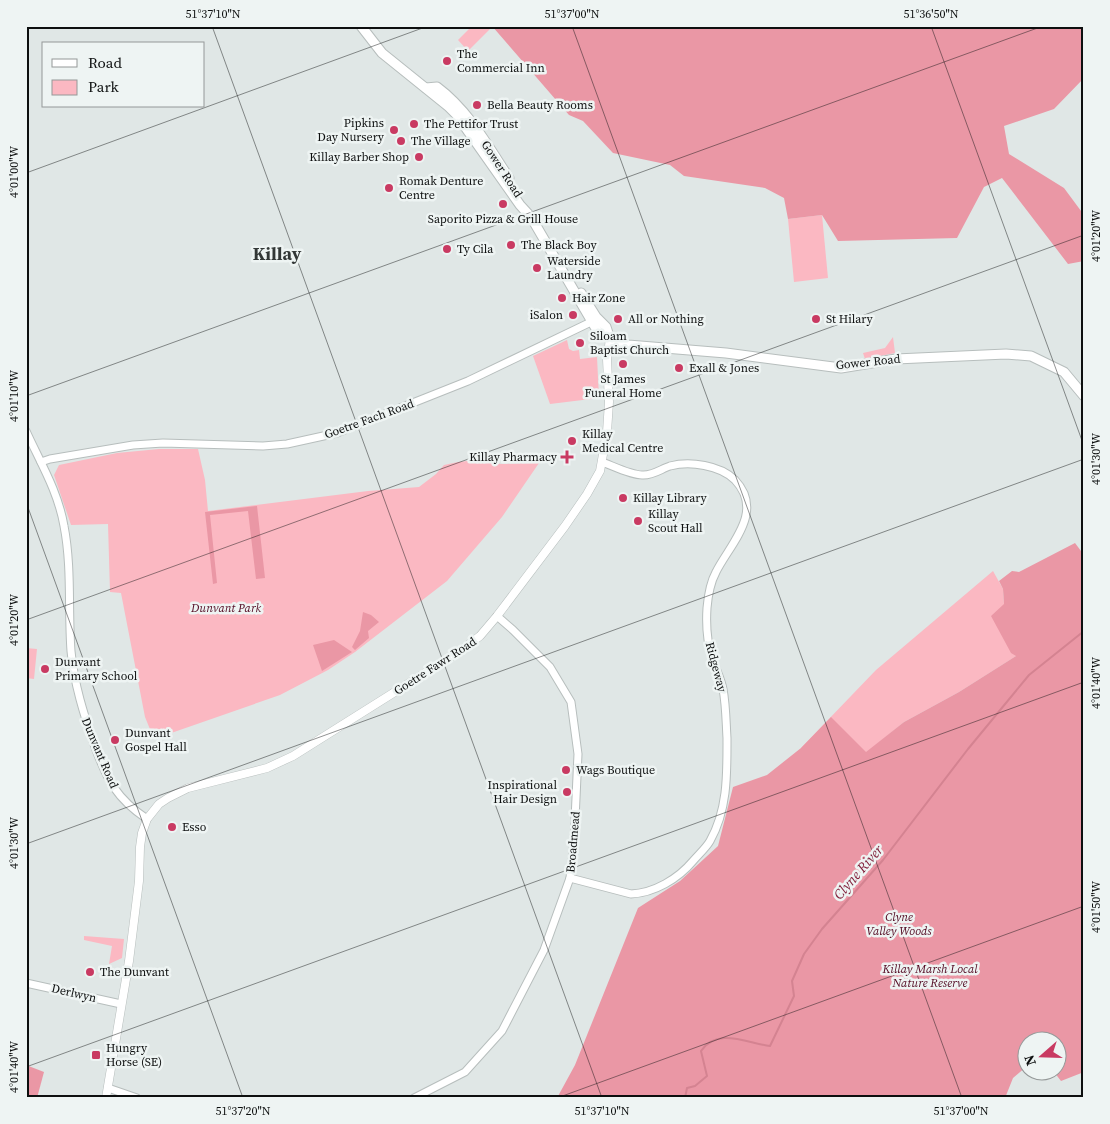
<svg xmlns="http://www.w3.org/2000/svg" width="1110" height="1124" viewBox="0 0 1110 1124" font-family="'Source Serif 4',serif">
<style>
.green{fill:#fbb8c2}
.forest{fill:#ea97a5}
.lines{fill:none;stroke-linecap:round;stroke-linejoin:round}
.stream{stroke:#d48391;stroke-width:2}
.tertiary-casing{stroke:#b7bebd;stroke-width:9}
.secondary-casing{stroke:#b7bebd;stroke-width:9}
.primary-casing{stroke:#b7bebd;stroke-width:11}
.tertiary{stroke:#fff;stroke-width:7}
.secondary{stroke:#fff;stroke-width:8}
.primary{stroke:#fff;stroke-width:9}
.ticks{fill:none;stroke:#0d0f0f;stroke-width:1;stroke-opacity:0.45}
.poi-dot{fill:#c93a62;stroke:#eef4f3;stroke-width:2}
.labels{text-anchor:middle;stroke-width:5;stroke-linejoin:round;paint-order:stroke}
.poi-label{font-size:12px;fill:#0d0f0f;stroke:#eef4f3;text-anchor:start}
.street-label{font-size:12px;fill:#0d0f0f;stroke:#eef4f3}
.park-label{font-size:12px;font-style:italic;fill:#520821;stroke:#eef4f3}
.water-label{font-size:14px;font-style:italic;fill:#82213c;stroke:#eef4f3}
.district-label{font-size:18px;font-weight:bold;fill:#323736;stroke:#eef4f3}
.neatline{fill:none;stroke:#0d0f0f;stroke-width:2}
.ticks-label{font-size:12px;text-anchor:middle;fill:#0d0f0f}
</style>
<rect width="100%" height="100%" fill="#e0e7e6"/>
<g class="green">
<polygon points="472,26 488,26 490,29 468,51 458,40"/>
<polygon points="822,215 828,278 794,282 788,219"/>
<polygon points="893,337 895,353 865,359 863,353 885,348"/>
<polygon points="567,340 569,349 573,351 579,350 580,359 597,357 599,398 550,404 533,356"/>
<polygon points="159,449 198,449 205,480 208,511 368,491 419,487 436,474 444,465 458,462 477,460 501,464 539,463 502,517 447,581 355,652 328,670 280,695 154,739 145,717 121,593 110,592 108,524 71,525 54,475 59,465 117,453"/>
<polygon points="993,571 1003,589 1004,604 1016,656 959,692 904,722 866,753 801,748 876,670"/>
<polygon points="26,648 37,649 34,679 26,678"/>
<polygon points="84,936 124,939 122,958 109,964 112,946 84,940"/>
</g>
<g class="forest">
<polygon points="492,26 1084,26 1084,78 1054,109 1004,126 1009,154 1064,188 1084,215 1084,261 1068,264 1002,178 984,187 957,238 838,241 822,215 788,219 784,198 765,188 684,176 670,165 613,153 583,121 569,115"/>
<polygon points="257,506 265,578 256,579 248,511 210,515 217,583 213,584 205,512"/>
<polygon points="1075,543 1081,551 1084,549 1084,1072 1061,1081 1054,1072 1058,1072 1058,1042 1028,1042 1027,1066 1013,1078 1005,1098 557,1098 575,1065 638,908 680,881 718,846 733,787 767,775 801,748 831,717 866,752 904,722 959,692 1016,656 1011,653 991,616 1004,604 1003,589 999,581 1012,571 1019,572"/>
<polygon points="363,612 371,615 379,622 368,631 369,638 355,650 352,647 360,631"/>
<polygon points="334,640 352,652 322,671 313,645"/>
<polygon points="26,1065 44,1072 37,1098 26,1098"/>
</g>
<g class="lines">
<path class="stream" d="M685,1098L687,1088L695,1086L707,1076L701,1051C717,1027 747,1043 770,1046L794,996L792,981L804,954L822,929L883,860L968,749L1029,675L1084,631"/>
<defs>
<g id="tertiary">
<path d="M26,431C40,462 58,491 64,526C72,567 68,610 71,651C74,684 84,715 95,747C107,780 117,799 147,819"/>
<polyline points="41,462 50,459 133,445 163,443 263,446 287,444 337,433 468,381 591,322"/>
<path d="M570,878L631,894C654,893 678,879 693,861C698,855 706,848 710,841C728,809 727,773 727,738C726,722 726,705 723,689C721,678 715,668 712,657C707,642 706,624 707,608C708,596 710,583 716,572C730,544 765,512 735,480C720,465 690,461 670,466C661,469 652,476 642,475C631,475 613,466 602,462"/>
<polyline points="26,983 121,1004"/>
<polyline points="108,1088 137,1098"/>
<polyline points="414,1098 465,1072 502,1031 544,950 570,878 574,842 578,754 571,702 550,667 513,630 497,616"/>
</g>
<polyline id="secondary" points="106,1098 129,961 139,881 140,847 142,833 147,819 159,804 168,798 188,788 267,768 293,756 460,651 480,636 497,616 565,526 587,494 600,471 607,432 609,402 607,359 610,339"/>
<g id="primary">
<polyline points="361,26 382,53 449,107 456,114 520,205 531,217 538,229 598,332 610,339 628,345 726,353 841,368 896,359 1006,354 1031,356 1064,372 1084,396"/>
<path d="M426,88L437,87C468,110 488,146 509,178"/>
<polyline points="581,293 596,317 606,327 610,339"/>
</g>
</defs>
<use href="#tertiary" class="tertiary-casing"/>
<use href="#secondary" class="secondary-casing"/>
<use href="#primary" class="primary-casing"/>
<use href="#tertiary" class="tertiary"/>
<use href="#secondary" class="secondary"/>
<use href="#primary" class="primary"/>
</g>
<path class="ticks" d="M212,26L602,1098M572,26L962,1098M931,26L1084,446M26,173L428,26M26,396L1043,26M26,502L243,1098M26,620L1084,235M26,844L1084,459M26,1067L1084,682M557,1098L1084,906"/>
<g class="poi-dot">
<circle cx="447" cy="61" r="5"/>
<circle cx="477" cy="105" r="5"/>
<circle cx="414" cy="124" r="5"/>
<circle cx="394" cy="130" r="5"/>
<circle cx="401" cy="141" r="5"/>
<circle cx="419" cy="157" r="5"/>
<circle cx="389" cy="188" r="5"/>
<circle cx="503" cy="204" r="5"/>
<circle cx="511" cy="245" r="5"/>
<circle cx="447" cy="249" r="5"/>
<circle cx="537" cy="268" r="5"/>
<circle cx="562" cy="298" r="5"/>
<circle cx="573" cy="315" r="5"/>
<circle cx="618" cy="319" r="5"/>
<circle cx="816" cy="319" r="5"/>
<circle cx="580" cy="343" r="5"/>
<circle cx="623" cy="364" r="5"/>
<circle cx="679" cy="368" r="5"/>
<circle cx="572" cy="441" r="5"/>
<path d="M564.5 449.5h5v5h5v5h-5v5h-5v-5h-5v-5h5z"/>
<circle cx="623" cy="498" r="5"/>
<circle cx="638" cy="521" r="5"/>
<circle cx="45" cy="669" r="5"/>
<circle cx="115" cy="740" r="5"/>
<circle cx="566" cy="770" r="5"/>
<circle cx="567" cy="792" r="5"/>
<circle cx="172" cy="827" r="5"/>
<circle cx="90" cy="972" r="5"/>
<rect x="91" y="1050" width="10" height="10" rx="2.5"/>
</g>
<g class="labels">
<g class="poi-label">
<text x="457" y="58">The<tspan x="457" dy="14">Commercial Inn</tspan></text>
<text x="487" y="109">Bella Beauty Rooms</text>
<text x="384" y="127" text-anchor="end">Pipkins<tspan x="384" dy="14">Day Nursery</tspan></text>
<text x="424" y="128">The Pettifor Trust</text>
<text x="411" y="145">The Village</text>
<text x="409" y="161" text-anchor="end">Killay Barber Shop</text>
<text x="399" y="185">Romak Denture<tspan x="399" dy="14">Centre</tspan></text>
<text x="503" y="223" text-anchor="middle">Saporito Pizza &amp; Grill House</text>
<text x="521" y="249">The Black Boy</text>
<text x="457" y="253">Ty Cila</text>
<text x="547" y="265">Waterside<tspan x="547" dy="14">Laundry</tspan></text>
<text x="572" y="302">Hair Zone</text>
<text x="563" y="319" text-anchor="end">iSalon</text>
<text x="628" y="323">All or Nothing</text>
<text x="826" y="323">St Hilary</text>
<text x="590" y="340">Siloam<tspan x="590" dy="14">Baptist Church</tspan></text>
<text x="689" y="372">Exall &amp; Jones</text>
<text x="623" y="383" text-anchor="middle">St James<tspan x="623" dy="14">Funeral Home</tspan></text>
<text x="582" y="438">Killay<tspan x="582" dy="14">Medical Centre</tspan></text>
<text x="557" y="461" text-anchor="end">Killay Pharmacy</text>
<text x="633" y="502">Killay Library</text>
<text x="648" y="518">Killay<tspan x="648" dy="14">Scout Hall</tspan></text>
<text x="55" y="666">Dunvant<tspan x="55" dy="14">Primary School</tspan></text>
<text x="125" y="737">Dunvant<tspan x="125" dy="14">Gospel Hall</tspan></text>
<text x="576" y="774">Wags Boutique</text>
<text x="557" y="789" text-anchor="end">Inspirational<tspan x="557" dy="14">Hair Design</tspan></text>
<text x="182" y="831">Esso</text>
<text x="100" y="976">The Dunvant</text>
<text x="106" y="1052">Hungry<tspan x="106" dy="14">Horse (SE)</tspan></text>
</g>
<g class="street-label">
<text transform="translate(502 169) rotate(57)" y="4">Gower Road</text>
<text transform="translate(868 362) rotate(-6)" y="4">Gower Road</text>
<text transform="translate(369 419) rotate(-20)" y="4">Goetre Fach Road</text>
<text transform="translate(435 666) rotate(-33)" y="4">Goetre Fawr Road</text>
<text transform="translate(716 667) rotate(75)" y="4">Ridgeway</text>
<text transform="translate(100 753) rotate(67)" y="4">Dunvant Road</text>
<text transform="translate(573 842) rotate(-85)" y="4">Broadmead</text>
<text transform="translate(74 993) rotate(13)" y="4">Derlwyn</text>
</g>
<g class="park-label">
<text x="226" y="612">Dunvant Park</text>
<text x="899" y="921">Clyne<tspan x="899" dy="14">Valley Woods</tspan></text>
<text x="930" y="973">Killay Marsh Local<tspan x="930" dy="14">Nature Reserve</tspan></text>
</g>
<g class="water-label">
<text transform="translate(858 872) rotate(-49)" y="5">Clyne River</text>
</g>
<g class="district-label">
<text x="277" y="260">Killay</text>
</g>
</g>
<rect width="1110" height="1124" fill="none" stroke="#eef4f3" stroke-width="55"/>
<rect x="42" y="42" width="162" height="65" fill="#eef4f3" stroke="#949898"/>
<rect x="52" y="59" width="25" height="8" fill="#ffffff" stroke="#949898"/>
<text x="88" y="68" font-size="15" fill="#0d0f0f">Road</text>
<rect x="52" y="80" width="25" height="15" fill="#fbb8c2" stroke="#949898"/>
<text x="88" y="92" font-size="15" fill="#0d0f0f">Park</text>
<g transform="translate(1042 1056) rotate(250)"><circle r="24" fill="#eef4f3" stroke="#949898"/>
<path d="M0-4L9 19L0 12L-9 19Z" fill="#c93a62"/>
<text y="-8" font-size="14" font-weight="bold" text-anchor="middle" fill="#0d0f0f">N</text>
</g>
<rect x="28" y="28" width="1054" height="1068" class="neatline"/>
<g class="ticks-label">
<text x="213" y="18">51°37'10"N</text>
<text x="572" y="18">51°37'00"N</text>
<text x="931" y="18">51°36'50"N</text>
<text transform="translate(14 172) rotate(-90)" y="4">4°01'00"W</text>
<text transform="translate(1096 236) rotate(-90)" y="4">4°01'20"W</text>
<text transform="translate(14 396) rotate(-90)" y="4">4°01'10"W</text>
<text transform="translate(1096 459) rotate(-90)" y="4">4°01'30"W</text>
<text transform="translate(14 620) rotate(-90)" y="4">4°01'20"W</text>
<text transform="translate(1096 683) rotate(-90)" y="4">4°01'40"W</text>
<text transform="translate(14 843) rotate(-90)" y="4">4°01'30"W</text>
<text transform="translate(1096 907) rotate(-90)" y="4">4°01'50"W</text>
<text transform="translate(14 1067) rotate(-90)" y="4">4°01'40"W</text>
<text x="243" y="1115">51°37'20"N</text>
<text x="602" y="1115">51°37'10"N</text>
<text x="961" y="1115">51°37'00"N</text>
</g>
</svg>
